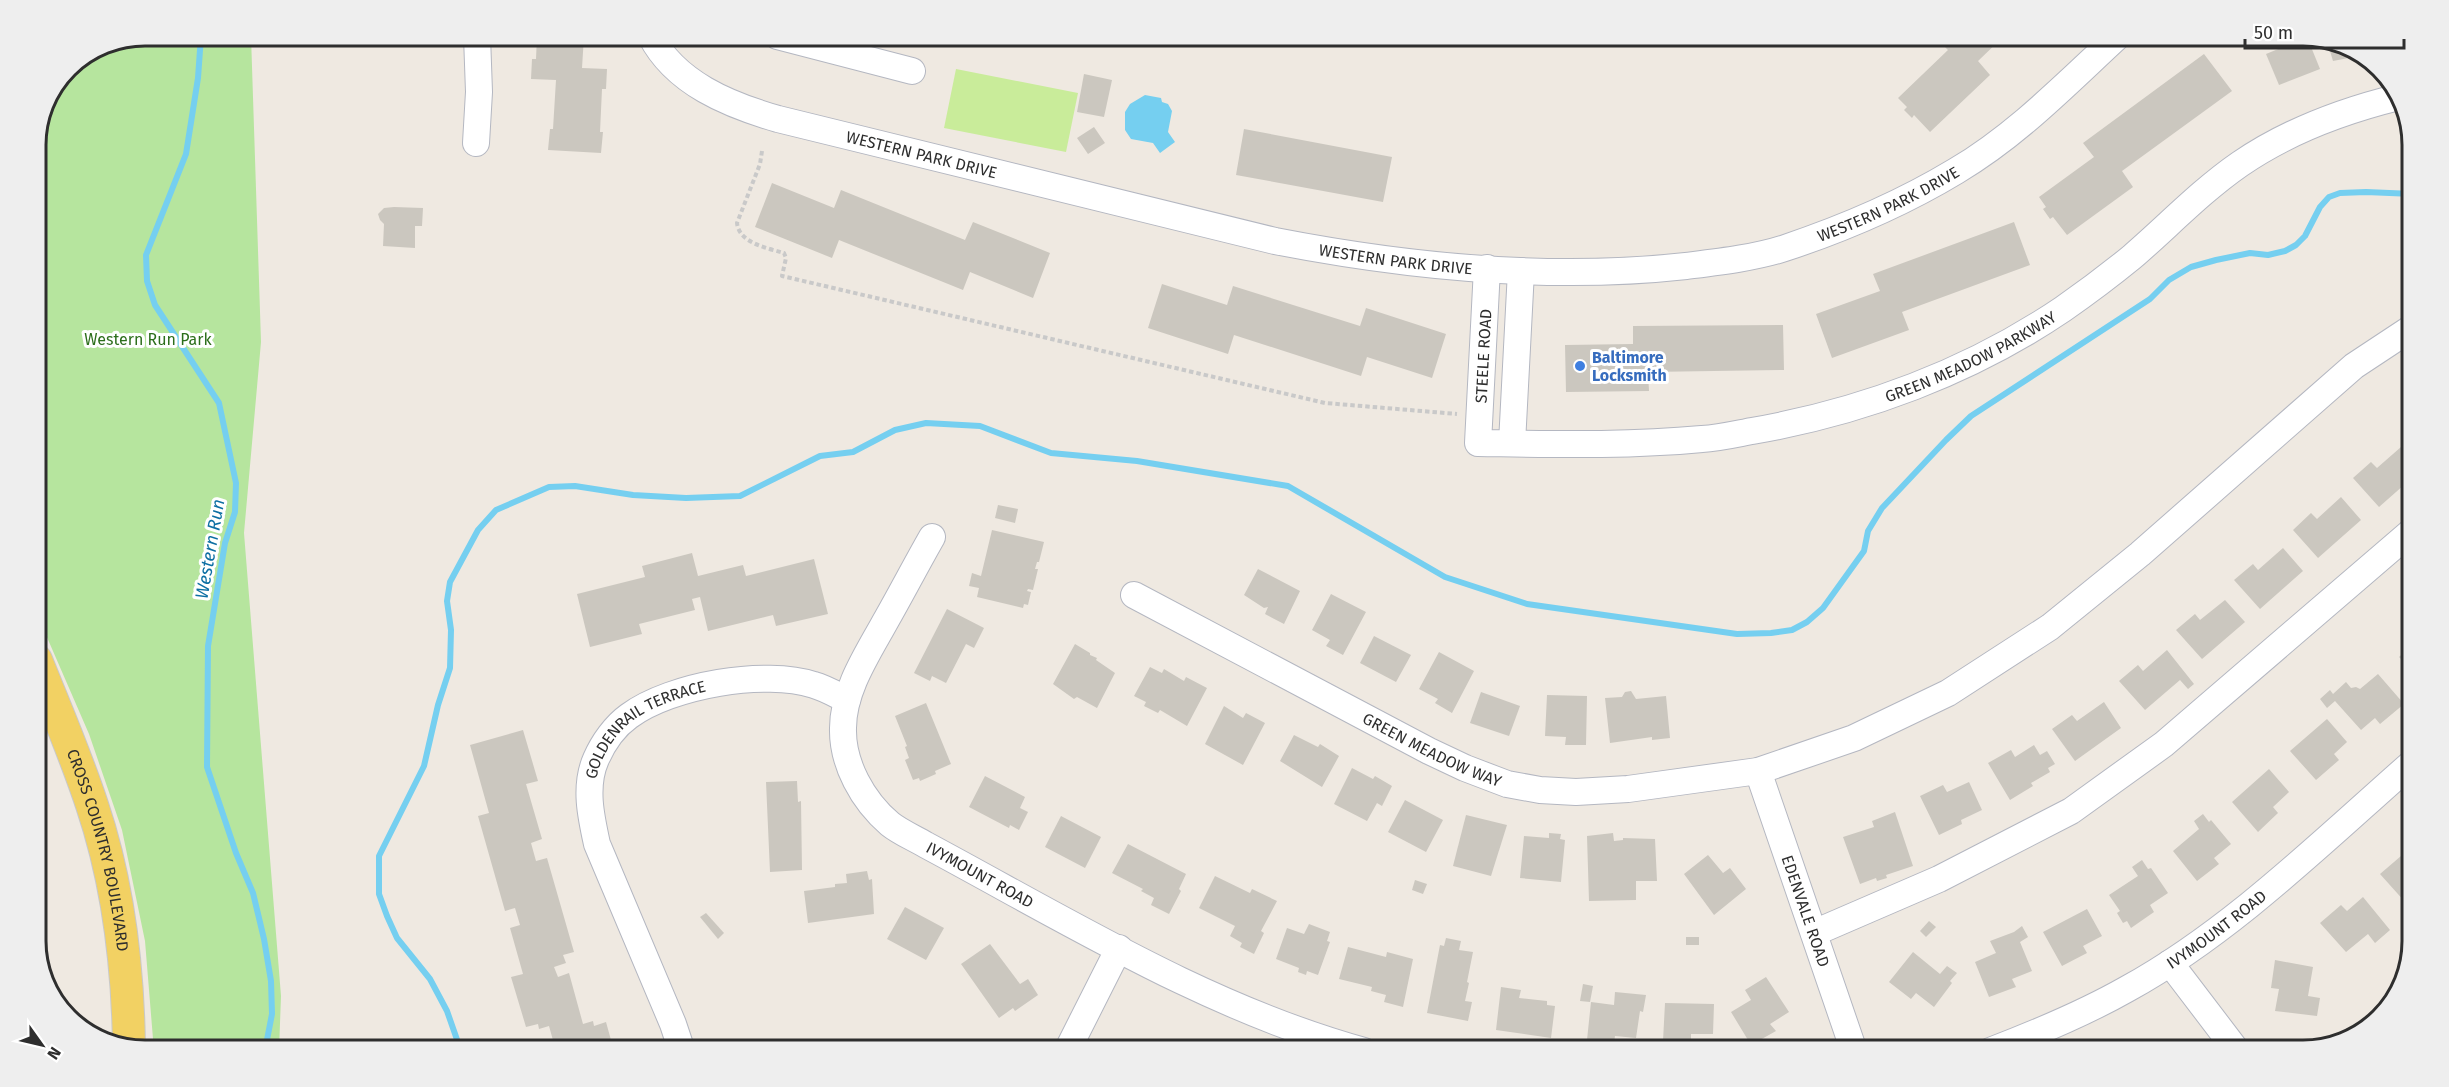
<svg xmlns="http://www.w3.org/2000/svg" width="2449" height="1087" viewBox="0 0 2449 1087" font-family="'Fira Sans',sans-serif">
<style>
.green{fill:#b6e59e}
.pitch{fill:#c9ec9a}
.water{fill:#75cff0}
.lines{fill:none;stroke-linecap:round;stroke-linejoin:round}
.stream{stroke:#75cff0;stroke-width:6}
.building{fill:#cbc7bf}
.minor-casing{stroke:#b4b7c1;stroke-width:28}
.major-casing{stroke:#c9c9c9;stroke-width:34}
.path{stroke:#c9c9c9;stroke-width:4;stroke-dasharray:4.5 3;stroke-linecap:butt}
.minor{stroke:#fff;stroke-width:26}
.major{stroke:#f2d163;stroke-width:32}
.shop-dot{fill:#3f7fe0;stroke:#fff;stroke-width:2}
.labels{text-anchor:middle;stroke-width:6;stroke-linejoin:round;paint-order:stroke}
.street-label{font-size:16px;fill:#2e2e2e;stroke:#fff}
.park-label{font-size:16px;fill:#2c6e1b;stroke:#fff}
.shop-label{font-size:16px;font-weight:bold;fill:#366cbe;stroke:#fff;text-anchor:start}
.water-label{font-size:18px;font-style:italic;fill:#0d6fa3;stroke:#fff}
.rim{fill:none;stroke:#2e2e2e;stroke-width:3}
</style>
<rect width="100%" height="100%" fill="#efe9e1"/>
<polygon class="green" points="146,36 251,36 261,342 244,533 281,996 279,1051 154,1051 145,941 122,830 89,734 46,635 36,590 36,193 40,130 68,68 104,44"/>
<polygon class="pitch" points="956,69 1078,93 1066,152 944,128"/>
<polygon class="water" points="1145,95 1161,98 1162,102 1168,104 1172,111 1168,132 1175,142 1160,153 1153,143 1131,139 1125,130 1125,112 1130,104"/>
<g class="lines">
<g class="stream">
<polyline points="201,36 198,78 186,154 146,255 147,281 155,305 219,403 236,483 235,512 225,543 208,646 207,767 236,853 253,893 264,939 271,981 272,1014 266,1045 263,1051"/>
<polyline points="461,1051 447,1011 430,979 397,938 387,916 379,894 379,856 424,766 438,705 450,668 451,630 447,601 450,582 478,530 496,510 549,487 575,486 633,495 686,498 740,496 820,456 853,452 895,430 926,423 980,426 1051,453 1137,461 1288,486 1445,577 1527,604 1737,634 1771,633 1792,630 1807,622 1823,608 1864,551 1868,531 1882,508 1946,440 1971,416 2150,299 2169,280 2191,267 2216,260 2250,253 2268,255 2285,251 2296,245 2305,236 2320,207 2329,197 2340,193 2366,192 2413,194"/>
</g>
</g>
<g class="building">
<polygon points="537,36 584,36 582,68 607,69 606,89 602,89 600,132 603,132 601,153 548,150 550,129 553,129 556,80 531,79 532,59 536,59"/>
<polygon points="1937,36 2004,36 1978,61 1990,75 1930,132 1914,115 1912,118 1904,110 1907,107 1898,98 1948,50 1935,37"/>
<polygon points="2307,37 2320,69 2279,85 2266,54"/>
<polygon points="2327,41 2345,45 2359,56 2333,61"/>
<polygon points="2204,54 2232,91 2122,171 2133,187 2067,235 2053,217 2050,219 2043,209 2046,207 2039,197 2094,157 2083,143"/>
<polygon points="1084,74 1112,80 1104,117 1077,112"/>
<polygon points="1094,127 1105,143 1088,154 1077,138"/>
<polygon points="1244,129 1392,157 1383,202 1236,175"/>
<polygon points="772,183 834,208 841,190 965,240 973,222 1050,253 1033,298 970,272 963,290 839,240 832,258 755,227"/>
<polygon points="394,207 423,208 422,226 415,226 415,248 383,246 384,224 380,220 378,214 384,208"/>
<polygon points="2014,222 2030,265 1902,312 1909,330 1832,358 1816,314 1880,291 1873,274"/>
<polygon points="1162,284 1227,305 1233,286 1360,326 1366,308 1446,334 1432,378 1367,357 1361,376 1234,335 1228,354 1148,328"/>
<polygon points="1783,325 1784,370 1648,372 1649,391 1566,392 1565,345 1633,344 1633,326"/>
<polygon points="2401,447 2413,460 2413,477 2379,507 2353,478 2371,462 2377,468"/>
<polygon points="2341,497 2361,520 2318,558 2293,530 2311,513 2317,519"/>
<polygon points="998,505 1018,509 1015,523 995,518"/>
<polygon points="992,530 1044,542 1039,562 1037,562 1035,569 1038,569 1033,590 1028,589 1027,591 1031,592 1028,605 1024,604 1023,608 977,597 979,588 969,586 972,573 981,576"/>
<polygon points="2283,548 2303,571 2260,609 2234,580 2253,564 2258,570"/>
<polygon points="692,553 698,576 743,565 746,576 814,559 828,614 776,626 773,615 708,631 700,597 692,599 695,610 639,624 642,634 590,647 577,594 645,577 642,566"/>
<polygon points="1258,569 1300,591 1284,624 1265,614 1268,607 1264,608 1244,595"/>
<polygon points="1331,594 1366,612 1343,655 1326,646 1330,640 1312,630"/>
<polygon points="2225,600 2245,622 2202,659 2176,630 2195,614 2200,620"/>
<polygon points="947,609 984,628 974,648 966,644 946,683 932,676 930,681 914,673"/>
<polygon points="1374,636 1411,655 1396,682 1360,663"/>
<polygon points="1075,644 1090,653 1090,655 1097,658 1096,660 1115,673 1097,708 1077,697 1074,699 1053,684"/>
<polygon points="2413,644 2413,671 2399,657"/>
<polygon points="2167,650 2194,684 2188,689 2180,680 2145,710 2119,681 2138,665 2143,671"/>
<polygon points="1439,652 1474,671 1452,713 1435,703 1438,699 1419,689"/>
<polygon points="1150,667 1162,673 1164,669 1184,681 1186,677 1207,688 1187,726 1160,710 1158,713 1144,706 1146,702 1134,696"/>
<polygon points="2378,674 2404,704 2380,724 2375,718 2361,730 2335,701 2327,708 2320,699 2330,690 2333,694 2346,682 2351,688 2356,687 2360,689"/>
<polygon points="1631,691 1636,699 1666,696 1670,738 1652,740 1652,737 1610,743 1605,698 1622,697 1625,692"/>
<polygon points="1481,692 1520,706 1509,736 1470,723"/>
<polygon points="1547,695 1587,696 1586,745 1565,745 1566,737 1545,736"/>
<polygon points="2104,702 2121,728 2075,761 2052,729 2072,715 2077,721"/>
<polygon points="926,703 951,764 935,771 936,774 920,781 919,778 913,780 905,760 909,758 905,747 907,746 895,716"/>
<polygon points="1224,706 1243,718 1246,713 1265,723 1243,765 1205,744"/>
<polygon points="2327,719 2347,742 2334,754 2339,760 2316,780 2290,751"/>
<polygon points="523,730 538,781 526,784 542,839 531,843 536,861 547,858 574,952 563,955 566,963 554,967 558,977 569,973 583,1024 593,1021 594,1026 606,1022 614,1051 556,1051 549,1026 539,1029 538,1024 526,1027 511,977 523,974 510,928 520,925 515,908 505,911 478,816 489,813 470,745"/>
<polygon points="1294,735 1318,747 1320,744 1339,756 1322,787 1280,761"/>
<polygon points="2034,745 2040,755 2047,751 2055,764 2048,768 2050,772 2031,783 2033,786 2010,800 1988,763 2011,750 2015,757"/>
<polygon points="1352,768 1373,779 1375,776 1392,786 1382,806 1377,803 1367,821 1334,804"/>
<polygon points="2269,769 2289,792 2273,807 2278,813 2258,832 2232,802"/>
<polygon points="985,776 1025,797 1020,808 1028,812 1019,830 1010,825 1009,828 969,807"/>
<polygon points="797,781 798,802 801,801 802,870 770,872 766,782"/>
<polygon points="1969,782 1982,810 1961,820 1962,824 1939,835 1920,796 1943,785 1947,792"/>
<polygon points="1405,800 1443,820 1426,852 1388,832"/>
<polygon points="1895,812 1913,866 1886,875 1887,878 1877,881 1876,878 1860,884 1843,837 1874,827 1872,821"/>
<polygon points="2203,814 2209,822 2211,820 2231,844 2214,858 2219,864 2197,881 2173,851 2199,829 2194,821"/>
<polygon points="1466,815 1507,825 1491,876 1453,866"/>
<polygon points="1061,816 1101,837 1085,868 1045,847"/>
<polygon points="1549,833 1561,834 1560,839 1565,840 1561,882 1520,878 1524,836 1549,838"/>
<polygon points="1613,833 1614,841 1623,840 1623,838 1655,839 1657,881 1636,881 1636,900 1589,901 1587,836"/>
<polygon points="1128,844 1186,874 1179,889 1181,891 1169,914 1151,905 1154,898 1141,891 1143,889 1112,873"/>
<polygon points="1708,855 1723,873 1730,868 1746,889 1714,915 1684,874"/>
<polygon points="2401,856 2407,862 2413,856 2413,897 2406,903 2380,874"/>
<polygon points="2142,860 2148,869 2151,868 2168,893 2150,905 2154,912 2131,928 2127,921 2123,923 2117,913 2120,911 2109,895 2138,876 2132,867"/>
<polygon points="867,871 869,880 872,879 874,914 808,923 804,891 835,887 835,884 847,883 846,874"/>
<polygon points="1215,876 1250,893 1252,889 1277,901 1261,931 1264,933 1254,954 1240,947 1242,943 1230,936 1235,926 1199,908"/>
<polygon points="1415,880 1427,884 1423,894 1412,890"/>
<polygon points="2363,897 2390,930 2375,943 2368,934 2346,952 2320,923 2341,905 2347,911"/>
<polygon points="905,907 944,928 926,960 887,939"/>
<polygon points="2087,909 2102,936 2083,946 2087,953 2062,966 2043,932"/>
<polygon points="706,913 724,933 718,939 700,917"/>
<polygon points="1929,921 1936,927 1926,937 1920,931"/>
<polygon points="1309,924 1330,932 1327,941 1330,942 1318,975 1307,971 1306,975 1298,972 1299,968 1276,959 1287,928 1304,934"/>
<polygon points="2022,926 2028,937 2020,942 2032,971 2012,979 2016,987 1989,997 1975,962 1996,953 1990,941 2014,932"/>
<rect x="1686" y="937" width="13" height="8"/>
<polygon points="1446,938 1461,941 1459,950 1473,952 1467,982 1469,983 1465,1001 1472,1002 1468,1021 1427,1013 1440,945 1444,946"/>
<polygon points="990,944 1020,984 1028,979 1038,995 1015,1011 1013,1008 999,1018 961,964"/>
<polygon points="1348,947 1386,957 1387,952 1413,959 1403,1007 1384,1002 1386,995 1371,991 1372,987 1339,979"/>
<polygon points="1913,952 1940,974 1947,966 1957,973 1950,981 1952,983 1934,1007 1916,993 1911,999 1889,982"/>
<polygon points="2275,960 2313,967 2308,996 2320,998 2317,1016 2275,1011 2279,989 2271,988"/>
<polygon points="1766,977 1789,1012 1770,1024 1776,1031 1751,1045 1731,1012 1751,1000 1745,990"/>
<polygon points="1583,984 1593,986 1590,1002 1580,1001"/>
<polygon points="1501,987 1521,990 1519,998 1547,1001 1547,1005 1555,1006 1551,1038 1496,1030"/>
<polygon points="1615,992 1646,995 1643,1012 1640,1011 1636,1038 1615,1036 1614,1043 1587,1040 1591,1002 1614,1005"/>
<polygon points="1665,1003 1714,1004 1713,1034 1691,1034 1691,1042 1663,1041"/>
</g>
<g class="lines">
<defs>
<g id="minor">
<path id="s1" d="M651,36C675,83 729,105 778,119L1275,241C1409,267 1550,281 1686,266C1718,262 1754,258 1785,248C1845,228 1903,203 1956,171C2017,135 2067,83 2118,36"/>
<polyline points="777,36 912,71"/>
<polyline points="476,143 479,92 477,36"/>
<path id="s2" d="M1487,268L1478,443C1553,444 1627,446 1702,439C1719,438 1736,434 1752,431C1862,412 1970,372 2063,309C2086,293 2110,275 2132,257C2168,226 2201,191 2240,164C2288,131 2342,111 2399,97"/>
<polyline points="1512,443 1521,271"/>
<path id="s3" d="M932,537C916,565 901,594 885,622C868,653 843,690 843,728C842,764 863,801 890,824C900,832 914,838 926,845C1068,921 1208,1008 1364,1051"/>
<path id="s4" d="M1134,595L1429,751L1465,768L1507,784L1540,790L1576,792L1628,789L1758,771L1854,738L1948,693L2050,627L2140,554L2354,366L2413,327"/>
<path id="s5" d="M1758,771L1854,1051"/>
<polyline points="1814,933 1939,879 2071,811 2164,744 2413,530"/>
<polyline points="2170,963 2237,1051"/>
<path id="s6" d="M682,1051L673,1024L597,844C591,817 584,786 596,759C603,743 615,726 629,716C671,685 765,669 814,685C825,688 837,695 847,700"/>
<polyline points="1067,1051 1119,948"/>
<path id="s7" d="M1990,1051C2037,1033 2083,1014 2127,989C2231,932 2324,840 2413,762"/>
</g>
<g id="major">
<path id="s8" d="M36,660C55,708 76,756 92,805C118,882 128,966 129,1048"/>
</g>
</defs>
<use href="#minor" class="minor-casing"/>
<use href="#major" class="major-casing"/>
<g class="path">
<path d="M762,151L760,164L737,223C739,243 767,248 784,253L786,258L782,276L1325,403L1457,414"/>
<polyline points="36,599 46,636"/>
</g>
<use href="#minor" class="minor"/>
<use href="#major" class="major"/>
</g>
<circle class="shop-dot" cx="1580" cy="366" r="6"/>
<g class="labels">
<g class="street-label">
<text dy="6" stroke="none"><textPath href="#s1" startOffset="304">WESTERN PARK DRIVE</textPath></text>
<text dy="6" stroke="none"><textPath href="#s1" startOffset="1294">WESTERN PARK DRIVE</textPath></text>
<text dy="6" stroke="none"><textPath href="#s1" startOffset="790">WESTERN PARK DRIVE</textPath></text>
<text dy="6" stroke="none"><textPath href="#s2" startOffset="682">GREEN MEADOW PARKWAY</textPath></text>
<text transform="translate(1483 356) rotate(-87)" y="6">STEELE ROAD</text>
<text dy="6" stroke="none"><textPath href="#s6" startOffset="369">GOLDENRAIL TERRACE</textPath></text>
<text dy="6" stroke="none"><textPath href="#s4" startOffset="336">GREEN MEADOW WAY</textPath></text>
<text dy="6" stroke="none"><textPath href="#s8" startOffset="201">CROSS COUNTRY BOULEVARD</textPath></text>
<text dy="6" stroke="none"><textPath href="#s3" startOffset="426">IVYMOUNT ROAD</textPath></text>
<text dy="6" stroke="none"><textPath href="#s5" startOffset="148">EDENVALE ROAD</textPath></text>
<text dy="6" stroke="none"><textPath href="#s7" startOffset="258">IVYMOUNT ROAD</textPath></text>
</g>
<g class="park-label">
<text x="148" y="345">Western Run Park</text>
</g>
<g class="shop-label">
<text x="1592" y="363">Baltimore<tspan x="1592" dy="18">Locksmith</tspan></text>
</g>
<g class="water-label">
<text transform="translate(210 549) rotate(-80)" y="6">Western Run</text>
</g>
</g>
<path d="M0 0H2449V1087H0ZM145 46H2303A99 99 0 0 1 2402 145V941A99 99 0 0 1 2303 1040H145A99 99 0 0 1 46 941V145A99 99 0 0 1 145 46Z" fill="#eee" fill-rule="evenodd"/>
<path class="rim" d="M145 46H2303A99 99 0 0 1 2402 145V941A99 99 0 0 1 2303 1040H145A99 99 0 0 1 46 941V145A99 99 0 0 1 145 46Z"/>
<g transform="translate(42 1045) rotate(124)" stroke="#ffffff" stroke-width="4.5" paint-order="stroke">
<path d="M0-4.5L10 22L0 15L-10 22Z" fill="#2e2e2e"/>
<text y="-9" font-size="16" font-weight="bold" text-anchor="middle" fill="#2e2e2e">N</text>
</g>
<path d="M2245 39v9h159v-9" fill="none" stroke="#2e2e2e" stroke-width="3"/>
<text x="2254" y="39" font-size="18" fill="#2e2e2e" stroke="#ffffff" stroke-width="4.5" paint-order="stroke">50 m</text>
</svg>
